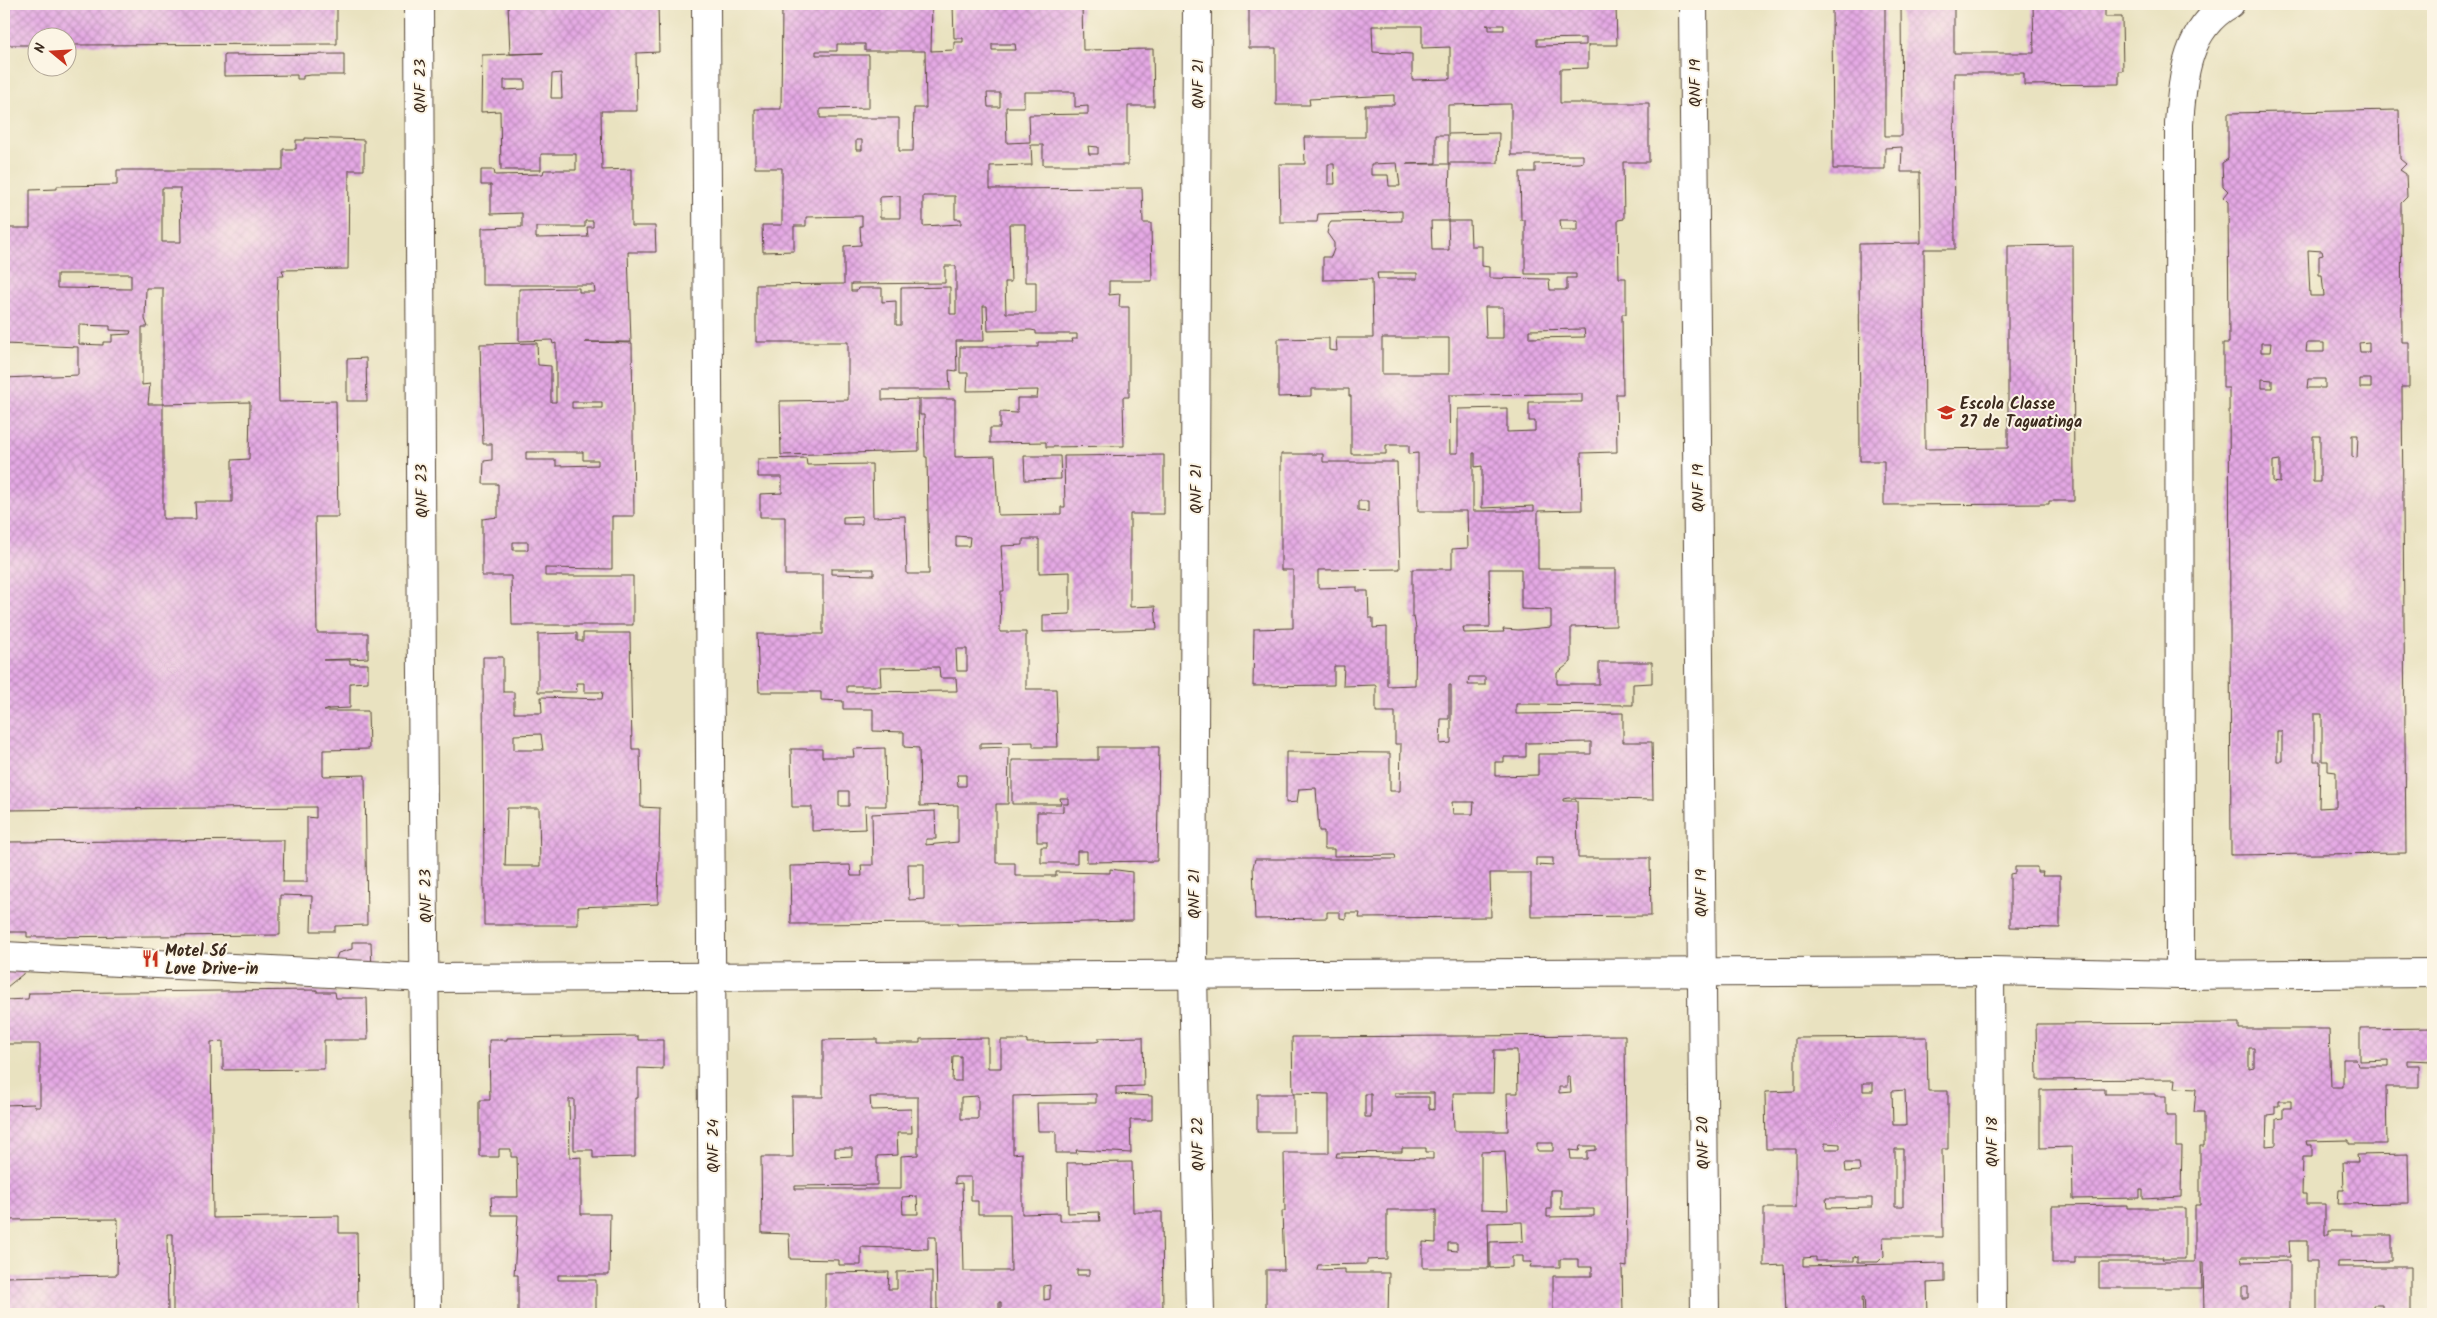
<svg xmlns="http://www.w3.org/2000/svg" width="2437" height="1318" viewBox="0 0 2437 1318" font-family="Kalam,sans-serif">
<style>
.building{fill:url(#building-cross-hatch);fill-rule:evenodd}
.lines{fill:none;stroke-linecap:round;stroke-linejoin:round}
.minor-casing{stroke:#554636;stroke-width:30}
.minor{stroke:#fff;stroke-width:28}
.labels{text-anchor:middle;stroke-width:4;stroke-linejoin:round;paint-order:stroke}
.street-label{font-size:16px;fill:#3b2a1e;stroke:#fcf5e5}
.poi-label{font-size:16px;font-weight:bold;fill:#3b2a1e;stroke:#fcf5e5;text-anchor:start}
</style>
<defs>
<pattern id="building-cross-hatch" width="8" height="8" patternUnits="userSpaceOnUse" patternTransform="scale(1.25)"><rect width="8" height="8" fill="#e5a9e5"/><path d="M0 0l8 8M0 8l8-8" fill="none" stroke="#bb8ab9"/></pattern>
</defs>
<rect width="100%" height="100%" fill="#fcf5e5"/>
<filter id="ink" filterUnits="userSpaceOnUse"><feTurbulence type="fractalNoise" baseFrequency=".02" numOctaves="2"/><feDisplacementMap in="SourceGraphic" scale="10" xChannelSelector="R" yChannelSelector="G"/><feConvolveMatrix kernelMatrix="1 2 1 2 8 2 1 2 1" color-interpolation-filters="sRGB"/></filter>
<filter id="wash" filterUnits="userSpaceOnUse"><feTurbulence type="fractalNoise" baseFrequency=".0096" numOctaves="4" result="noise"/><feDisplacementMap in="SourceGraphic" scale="20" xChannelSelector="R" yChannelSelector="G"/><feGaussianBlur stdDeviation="1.12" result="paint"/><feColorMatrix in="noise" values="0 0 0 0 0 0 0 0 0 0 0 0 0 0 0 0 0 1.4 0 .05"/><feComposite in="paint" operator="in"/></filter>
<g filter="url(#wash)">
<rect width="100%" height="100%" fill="#e9e2c0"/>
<g id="blocks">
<g class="building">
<polygon points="4,4 337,4 337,44 68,45 68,38 38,38 38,45 4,45"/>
<path d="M508,4H658L659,52L636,53L637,111H601L602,170L631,169V226H655L656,252H628L631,342H585L632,343L634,516H612V569L545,568V576H633V625H512L511,576H482V519L498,517V484H483L484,461L492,460V444H483L480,344L537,343L538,365L551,366V402H556V343L553,344L552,340L519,341V289L579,288V292H595L594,285H482V228L522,227V213L491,214V185H481V170H494L495,175L543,174L544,170H576V154H541V170H501L500,111L481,112L482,55L544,53L510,54ZM561,73L562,98H551L552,74ZM504,80H525V89L504,90ZM585,221H593V227H587L588,237L536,238V227H585ZM572,402H602V408H572ZM526,452H583V460H598V465L556,466V460H526ZM513,542H528V550H513Z"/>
<path d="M782,4H932L931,51L954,50V42H963V38H954L953,4H1082L1083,50L1153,49L1154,106H1128V165H1043V145H1031L1032,165L990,166V189L1142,188L1143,223H1151L1152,281H1109V295L1120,294L1119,307H1129V397H1123L1124,446L1046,447V442L990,443V428H1000V412L1017,413V398H1037L1038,390L967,391L968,373H960V347H1038V342H1073L1072,339H1077V334H1036V331L1031,330L988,331L987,306H983L984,341H956L957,371L949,370L950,390H882V400L918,399L919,451L781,455L780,401L848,400V342H756V285L844,284V246L861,245L860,226H862V216L806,217V226H794V251L763,252L762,225H782V168H755V109H781ZM837,44H865V51H925L926,108H914L913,151H899V118H820V109L869,108V55H816V51H837ZM992,44H1015L1016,50H992ZM1024,92H1075V107L1088,106V114L1029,115L1030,142L1007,143L1006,107H1024ZM987,93H1000V107H988ZM856,140H862V150H856ZM1088,146L1098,147V154H1089ZM900,196V218H880V197ZM923,196H955V219H961V224L923,226ZM1009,224H1025V282H1036V313H1006L1005,282H1011ZM945,266H956V314H950V287L901,288V325H896V301L882,302V288H858L857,291H851V284L945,283Z"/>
<path d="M1249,4H1612V6H1616L1617,45H1588V68L1560,69V103H1649V162H1623L1624,219L1618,220L1619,278H1626V314H1622L1623,394H1616L1617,452L1581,453L1582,510L1538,511V569H1616V626L1571,627V662L1557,673V684H1599V662H1652V683L1633,684V705L1516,704V714L1623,713V742H1652L1653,800L1568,798L1563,799V801H1577L1578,858H1650L1651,916L1531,917V873H1490L1491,917L1359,918L1360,913H1346V919L1340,918V912H1327V918L1255,919L1253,867L1255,859H1396L1395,855L1334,856V849H1324V831H1319L1316,788L1299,789L1297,802L1286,803V752L1390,753V791H1400L1401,744H1395V712H1376V685L1343,686L1344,666H1334V685L1253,686L1254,629L1293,628V570H1281V454H1323V462H1397L1400,569L1318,570V588L1357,587V591H1368L1369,618H1373V628L1387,627V686L1415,685L1416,628L1414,617L1412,618V569H1452V549L1468,548L1467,511H1418V453L1409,454V445H1386V454H1351V396H1349V389H1311V396L1278,397V339L1329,338V350L1337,351L1336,338H1373L1372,279L1323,280V257H1331L1334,249V243L1327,233L1329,225L1331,222L1402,221V211L1318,214L1317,222H1280L1279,164H1305L1304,137H1365V105H1394V95L1309,99L1310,105H1276V48H1249ZM1486,25H1504V30H1489V26ZM1372,26H1422V48L1450,47V79L1412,80V54L1373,52ZM1586,38V45L1537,46V39ZM1511,104V155H1583V162L1580,163L1535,164V172H1520L1521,220H1525V274H1576V278H1567V290H1550L1549,279L1489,278V267L1482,266V246H1471L1470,221H1448L1450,164H1406L1436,163V135H1448V163H1498L1499,133L1448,134V105ZM1397,163L1400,186H1389L1388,175H1371V164ZM1328,164H1334L1335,184H1328ZM1560,220H1578V230H1561ZM1431,221H1448L1449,250H1432ZM1377,273H1417V279H1378ZM1485,307H1503V338H1486ZM1584,329L1585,337L1529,338V330ZM1382,338H1449V374H1382ZM1582,394V402H1529V421H1535V431L1507,432V408L1458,409V453H1450L1449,395ZM1473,453H1475V467L1482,466V508L1534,506V511H1473ZM1358,501H1368V512L1358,511ZM1489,569H1521V609L1551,610V627L1519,630L1503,629L1504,632L1464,633L1463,627H1490ZM1469,677H1485V685H1468ZM1449,685H1451V743L1440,744L1441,719H1449ZM1591,742V754H1538V775L1495,776V762H1504V757H1526V743ZM1452,802H1474L1473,814H1453ZM1536,858H1553V866L1536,865Z"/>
<polygon points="1832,4 1885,4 1885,136 1902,136 1901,4 1954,4 1954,53 2034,53 2033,4 2105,4 2105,17 2122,17 2123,71 2119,71 2119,84 2024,85 2024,73 1954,73 1955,249 1924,249 1925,449 2008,448 2008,246 2073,245 2074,501 2049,501 2049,504 1884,505 1884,461 1860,461 1859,244 1921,243 1920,172 1901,172 1902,147 1885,148 1885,169 1833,169"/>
<polygon points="344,54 344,75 311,75 303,76 303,79 297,79 297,75 224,76 224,55"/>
<path d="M2399,110L2400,159L2406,164L2400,170L2406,174L2407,197L2401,203L2402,342H2409V387H2402L2406,853L2231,855L2229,388H2223V343H2229L2228,202L2223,197L2228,191L2223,186L2222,163L2228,159V113ZM2308,250L2322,251L2323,255L2319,256V275H2322L2324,296H2310ZM2369,342V352H2360L2359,343ZM2261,343H2271L2270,352H2261ZM2307,343H2324V352H2306ZM2262,379L2272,380V388H2262ZM2308,379H2325V388H2307ZM2360,379H2371V388H2360ZM2352,435H2358L2357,458L2352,457ZM2313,436H2320V482H2313ZM2280,460V483L2273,482V461ZM2314,714H2322V761H2328V771L2336,772V807L2319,808L2320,761H2314ZM2277,731H2282V761H2277Z"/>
<path d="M305,138L364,140V170H349L348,269L282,270L284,276H278L277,299L279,402L336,401L338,517H315L317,633H368V658L323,660H350V664H368V682L350,683V708L329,709L324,711H368L369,749L323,750V776L365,775L367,925L335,926V931H311L312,896L280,895V935L27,937V932H4V842L284,840L283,882H307V817L316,818V807L6,810L7,819L4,822V378L78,375V347L4,344V228H30V190L57,189V186L117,185V170H283V149H296V140H305ZM162,188H180L181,242H162ZM57,274H131V289L57,288ZM146,288H163V404L250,402L249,459L232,460V502H195L196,519H163V404H148L150,384L142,385V327H148L145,319ZM79,325L110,326V330L131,331L130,334L112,335V342H103V345L79,344Z"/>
<polygon points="366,358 367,401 347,401 347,359"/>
<path d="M920,399H955V457L995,456L998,515L1061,514V507H1065L1064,456L1164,455V514H1130V607L1155,606L1157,629L1043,632V615L1070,614V572L1039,573V539H1023V545L1001,546L1004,591H1001L1000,632H1026V689H1056L1058,747H1033V742L980,743V748L1009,747L1008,804H996V863H1015V876H1056V872L1110,873V869L1132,872V921L957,925V923L791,924L790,866L850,865L851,876H862L861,865H873L872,814L935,811L936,839H926V845L958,842V805L920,806L919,748L904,747V732L873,731V709H843V701L821,700V692H759L757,634H823V575H785V517H760V494L782,493V477H758V459L806,458L807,465L872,464L873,517L905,516L907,574H929L927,457H925L924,415H920ZM862,516V524H843V517ZM956,536L970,537L969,546H956ZM831,569H874V575L831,574ZM956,649H967V671H957ZM939,667L940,678H956L957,691L847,692V686H881L880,668ZM957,775H966V786H958ZM908,864H924V899L909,900Z"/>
<polygon points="1024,456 1060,456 1061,479 1025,480"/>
<path d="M577,633V641H583V633H630L632,749H640L641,807L660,808L658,904L578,907V925H484L483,657H503V692H514V713H542L541,697L602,699L603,692H584V683H576L577,692H538V634ZM541,734L543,750H514V735ZM507,808H539L540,866H505Z"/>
<polygon points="1098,747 1159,747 1157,861 1087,862 1087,851 1077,851 1077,863 1041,863 1041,847 1047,847 1047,842 1037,842 1037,812 1063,812 1063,804 1068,804 1068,798 1060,798 1061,804 1012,804 1012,760 1098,760"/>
<path d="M885,748L886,806H865L866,829L812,831V807H792L791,749H822V757H854L853,749ZM839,791H849V806H839Z"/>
<polygon points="2015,867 2037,867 2037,872 2043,872 2042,876 2060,876 2060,928 2010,927 2010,874 2015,873"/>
<polygon points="352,942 371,942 372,974 335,961 338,953 352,949"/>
<polygon points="4,943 26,965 23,974 7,987 4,987"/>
<polygon points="317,990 317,992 335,992 336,998 367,998 368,1040 324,1040 324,1069 223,1070 223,1041 211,1042 213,1218 339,1216 339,1233 357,1233 358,1314 173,1314 173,1234 167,1234 168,1314 4,1314 4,1277 117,1275 118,1219 4,1220 4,1105 34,1104 35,1107 40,1107 40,1044 4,1044 4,1000 28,999 29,993"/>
<path d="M2239,1023V1029H2329L2331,1087H2343V1059H2356L2358,1066H2389V1060L2360,1061V1029L2433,1028V1061L2408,1060V1065H2419V1087H2386L2387,1144H2349V1140L2306,1141L2307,1145H2312V1157H2303L2302,1194H2306V1204H2325V1235H2329V1231H2352V1235H2392V1261L2337,1262V1267H2411V1314H2382V1305H2373L2374,1314H2317V1261H2307V1241H2289L2290,1257H2241L2242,1262L2290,1261V1314H2204L2203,1262H2201L2202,1288H2099V1262H2195V1205H2200V1146H2204V1112H2194L2196,1089L2175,1088L2176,1079L2037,1080L2036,1024ZM2249,1048H2254V1068L2249,1069ZM2279,1101H2291V1108H2283V1118L2276,1119V1145L2266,1146L2267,1115L2275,1114V1106H2279ZM2242,1286H2248V1298H2242Z"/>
<path d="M1625,1035L1627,1267L1622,1266L1623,1314H1553V1276H1592V1267H1578V1259H1560V1267H1530L1532,1262H1523V1256H1512V1267L1490,1268V1242L1523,1241L1522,1222L1488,1223L1489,1268H1423V1242L1436,1243V1210H1387V1259L1367,1260V1264L1318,1265L1317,1270L1345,1269V1273H1389L1388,1314H1266V1270H1284L1282,1211H1285L1284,1153H1329V1094L1293,1093L1292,1037ZM1494,1050H1517L1518,1093H1507L1508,1131H1454L1453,1093H1493ZM1567,1076H1570L1571,1092L1559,1093V1087H1567ZM1395,1093H1434V1110L1429,1109V1097H1395ZM1365,1094H1371V1117H1365ZM1537,1143H1553V1151H1537ZM1580,1146H1596V1150L1587,1151V1159H1571L1570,1150L1579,1151ZM1402,1148H1426V1152H1433V1159L1336,1157L1337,1153L1402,1152ZM1505,1151L1508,1210L1481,1209V1152ZM1551,1190H1561V1209H1594V1216L1547,1217V1209H1551ZM1448,1243H1457V1251L1448,1250Z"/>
<polygon points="638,1036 638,1040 663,1040 663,1069 638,1068 638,1098 635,1098 635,1157 593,1158 593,1150 574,1150 574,1099 569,1099 570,1158 581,1157 581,1214 610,1214 609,1275 558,1275 558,1280 596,1280 596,1314 518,1314 518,1275 514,1275 518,1215 492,1215 491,1197 518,1197 517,1157 511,1157 511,1149 499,1149 499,1157 480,1157 480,1100 490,1100 489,1040 507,1040 507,1038"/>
<path d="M1143,1037L1144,1086L1116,1087V1094L1152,1096V1120H1130L1131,1153L1076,1150L1077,1153H1056V1131H1038L1037,1103H1096V1094L1013,1096V1154L1022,1153V1214L1060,1213V1221H1100L1099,1212L1068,1213L1067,1163L1132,1162L1133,1212H1162L1163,1314H1001V1302H999V1314H825V1273L889,1272L888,1289H897V1272L932,1271V1310H937L936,1237H928V1249L861,1247V1265H839V1260L790,1259L789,1234L762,1233L761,1157H793L792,1097H823V1040L877,1039V1043H920V1039L988,1038V1068H1001V1040H1027V1043L1095,1042L1099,1041V1038ZM953,1056H961V1081H952ZM978,1096V1119H961V1097ZM870,1097H918V1155L901,1156V1189H795V1186L877,1185V1156L898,1155L897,1133H912L911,1109L871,1110ZM835,1148H852V1156L835,1157ZM955,1177H971V1201H978V1214H1010L1011,1271H964L962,1183L955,1184ZM917,1196L918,1214H903L902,1197ZM1077,1270H1089V1275H1077ZM1050,1285V1299L1044,1300V1286Z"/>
<path d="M1927,1037L1928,1091H1948V1149H1942L1943,1237H1883L1884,1256L1878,1262H1858V1256L1854,1257V1261H1816V1257L1803,1258V1266L1945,1263V1282L1927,1283L1928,1314H1865L1864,1297H1862L1863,1314H1786L1784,1265L1764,1266V1208H1796V1149H1766L1765,1092L1795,1091V1038ZM1863,1083H1873V1091H1863ZM1905,1090L1906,1125H1893L1892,1091ZM1825,1143L1840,1144V1149H1825ZM1895,1149H1903V1207H1895ZM1845,1163H1859L1860,1171L1846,1172ZM1826,1198H1872V1207L1827,1208Z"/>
<polygon points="2105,1089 2105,1094 2155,1094 2155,1096 2166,1096 2166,1116 2176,1116 2176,1146 2182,1146 2181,1197 2143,1199 2143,1190 2140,1190 2140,1198 2073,1199 2072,1147 2040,1148 2040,1090"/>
<rect x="1257" y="1094" width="37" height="38"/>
<polygon points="2408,1154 2409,1203 2338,1204 2339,1190 2344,1190 2343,1162 2358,1162 2357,1155"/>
<polygon points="2127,1205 2127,1208 2185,1208 2185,1259 2162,1259 2163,1257 2075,1257 2075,1263 2052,1263 2052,1206"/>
</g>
</g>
</g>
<g filter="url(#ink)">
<use href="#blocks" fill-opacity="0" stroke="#554636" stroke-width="1"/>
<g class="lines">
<defs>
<g id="minor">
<path d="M419,4C418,441 425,877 427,1314"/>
<polyline points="706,4 713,1314"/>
<polyline points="1197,4 1193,974 1200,1314"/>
<polyline points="1693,4 1705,1314"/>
<polyline points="4,956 426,978 1990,971 2180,975 2433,973"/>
<polyline points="1990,971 1992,1314"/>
<path d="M2180,975L2179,123C2183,77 2186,29 2230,4"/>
</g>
</defs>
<use href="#minor" class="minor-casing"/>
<use href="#minor" class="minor"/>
</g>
</g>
<defs>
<symbol id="school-bare" viewBox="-9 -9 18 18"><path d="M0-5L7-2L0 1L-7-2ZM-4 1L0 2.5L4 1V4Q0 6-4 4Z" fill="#c8321e" stroke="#fcf5e5" stroke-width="2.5" paint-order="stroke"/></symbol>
<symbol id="restaurant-bare" viewBox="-9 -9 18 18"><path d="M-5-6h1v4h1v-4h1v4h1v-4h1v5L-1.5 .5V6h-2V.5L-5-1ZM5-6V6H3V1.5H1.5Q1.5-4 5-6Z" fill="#c8321e" stroke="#fcf5e5" stroke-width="2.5" paint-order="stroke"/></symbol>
</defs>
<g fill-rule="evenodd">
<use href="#school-bare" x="1934" y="400" width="25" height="25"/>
<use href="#restaurant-bare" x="138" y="946" width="25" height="25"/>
</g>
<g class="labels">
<g class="street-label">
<text transform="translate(1694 83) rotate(-90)" y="6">QNF 19</text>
<text transform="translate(1197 84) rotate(-90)" y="6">QNF 21</text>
<text transform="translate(419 86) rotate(-90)" y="6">QNF 23</text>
<text transform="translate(1697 488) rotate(-90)" y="6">QNF 19</text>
<text transform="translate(1195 489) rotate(-90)" y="6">QNF 21</text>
<text transform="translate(421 491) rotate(-91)" y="6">QNF 23</text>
<text transform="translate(1700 893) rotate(-90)" y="6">QNF 19</text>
<text transform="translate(1193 894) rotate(-90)" y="6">QNF 21</text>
<text transform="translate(425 896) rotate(-91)" y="6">QNF 23</text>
<text transform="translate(1991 1142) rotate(-90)" y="6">QNF 18</text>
<text transform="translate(1702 1143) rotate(-91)" y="6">QNF 20</text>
<text transform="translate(1197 1144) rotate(-91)" y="6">QNF 22</text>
<text transform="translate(712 1146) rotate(-90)" y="6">QNF 24</text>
</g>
<g class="poi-label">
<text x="1960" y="409">Escola Classe<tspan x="1960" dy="18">27 de Taguatinga</tspan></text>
<text x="165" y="956">Motel Só<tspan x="165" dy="18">Love Drive-in</tspan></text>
</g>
</g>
<rect width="2437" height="1318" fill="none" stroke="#fcf5e5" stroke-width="20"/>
<g transform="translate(52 52) rotate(288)"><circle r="24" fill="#fcf5e5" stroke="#afa495"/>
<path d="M0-4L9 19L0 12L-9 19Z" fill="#c8321e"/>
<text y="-8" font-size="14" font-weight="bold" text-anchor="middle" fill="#3b2a1e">N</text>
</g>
</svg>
